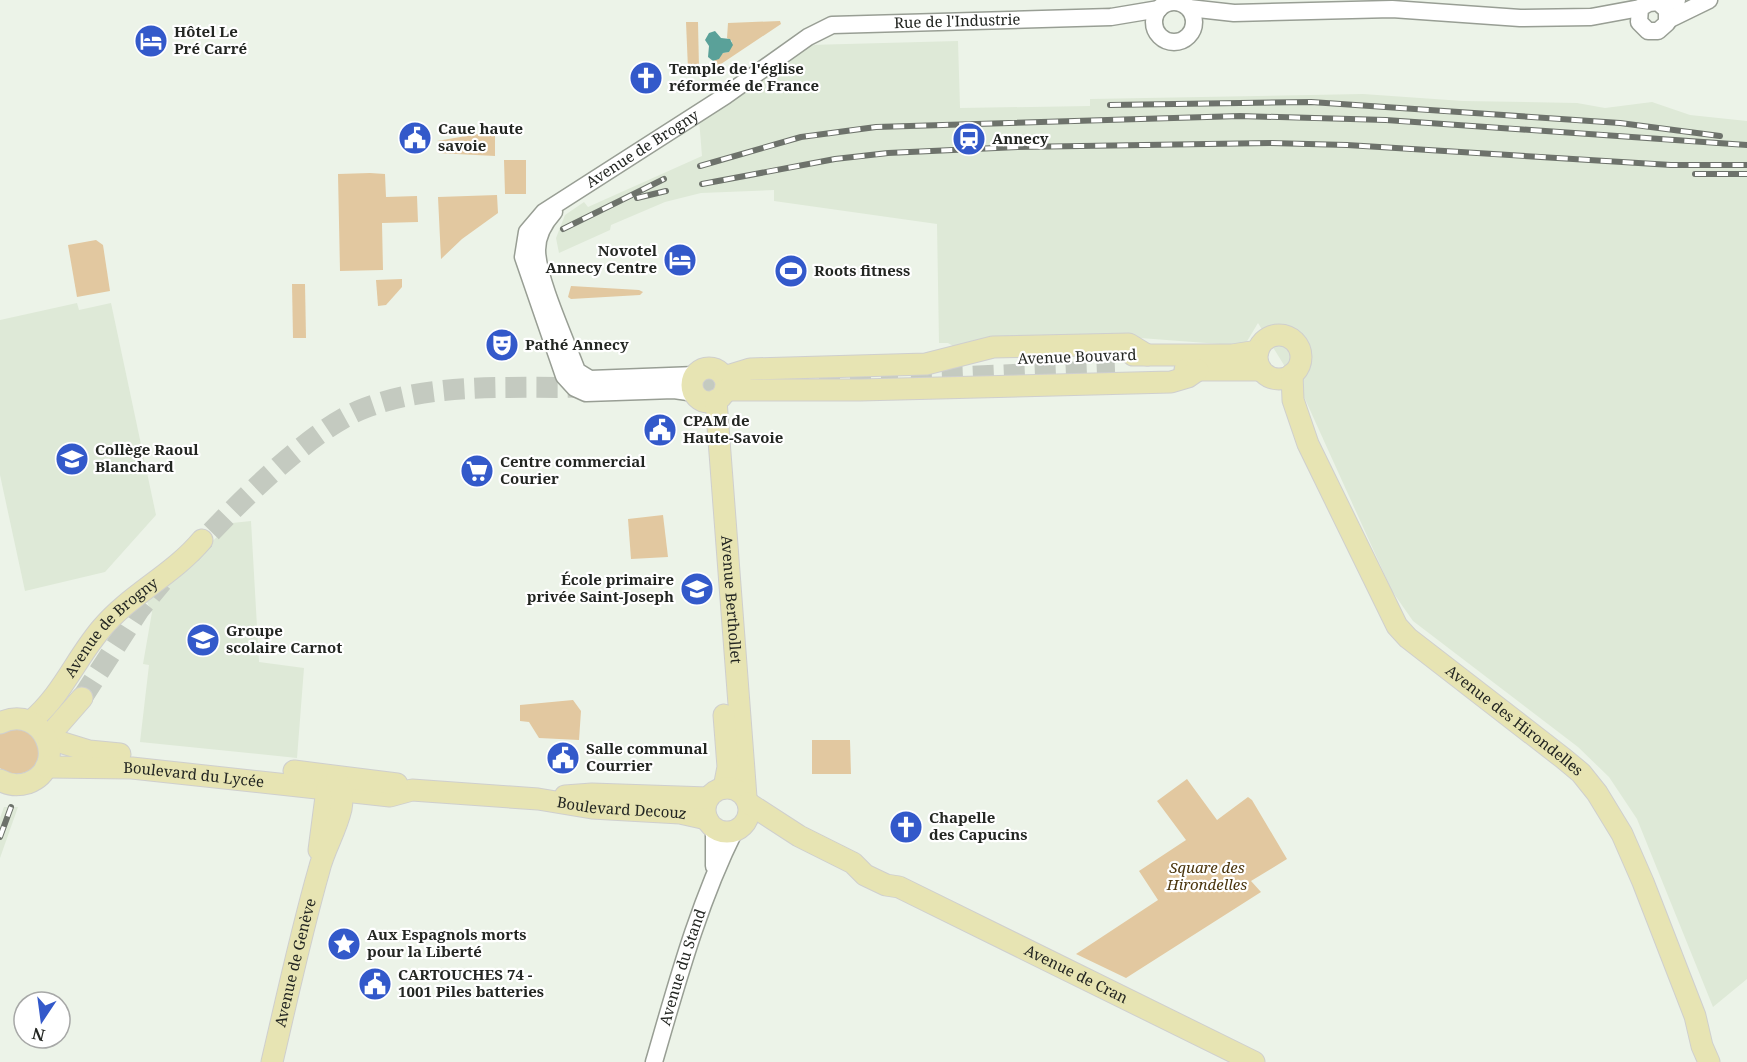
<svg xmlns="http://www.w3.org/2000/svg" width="1747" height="1062" viewBox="0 0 1747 1062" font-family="'Noto Serif',serif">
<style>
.built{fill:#dee9d7}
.green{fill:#e2c8a0}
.water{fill:#5aa199}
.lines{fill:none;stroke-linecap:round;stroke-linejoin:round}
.major-tunnel{stroke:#c4cac0;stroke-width:21;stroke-dasharray:21 10;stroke-linecap:butt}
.minor-casing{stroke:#989e94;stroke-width:19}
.major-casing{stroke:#cfcfce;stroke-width:23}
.minor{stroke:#fff;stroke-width:16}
.major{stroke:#e7e4b3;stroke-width:21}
.rail-casing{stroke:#6d726b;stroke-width:6}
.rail{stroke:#fff;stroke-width:4;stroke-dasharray:11;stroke-linecap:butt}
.labels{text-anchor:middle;stroke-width:4.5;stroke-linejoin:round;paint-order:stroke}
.street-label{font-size:15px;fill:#232622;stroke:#fff}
.poi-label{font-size:15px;font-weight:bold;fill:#232622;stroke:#fff;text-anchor:start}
.park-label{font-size:15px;font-style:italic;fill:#4b350d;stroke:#fff}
</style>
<rect width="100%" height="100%" fill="#ecf3e8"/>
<g class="built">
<polygon points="958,41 960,108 1090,106 1090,99 1363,94 1463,101 1577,103 1605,108 1652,102 1690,115 1747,121 1747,979 1713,1007 1637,819 1609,777 1578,747 1413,621 1392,591 1305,399 1258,323 1246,343 1233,345 1140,338 992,343 958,349 948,343 939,343 937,224 774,201 774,190 701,193 665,202 611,225 610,230 559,253 556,238 565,215 584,202 588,207 702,156 699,119 809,45"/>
<polygon points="77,303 79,310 111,303 156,515 105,572 25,591 0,475 0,320"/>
<polygon points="251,521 259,662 304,668 297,758 140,742 149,665 143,664 152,612 147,602 232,523"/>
<polygon points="4,807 18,807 0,858 0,818"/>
</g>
<g class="green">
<polygon points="780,21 781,24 715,68 713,61 723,53 729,52 732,41 727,38 728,23"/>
<polygon points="686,22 698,22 699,69 688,69"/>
<polygon points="495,131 495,156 437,153 483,146 483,142 437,141"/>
<polygon points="504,160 526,160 526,194 505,194"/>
<polygon points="370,173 385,174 386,197 417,196 418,222 382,223 383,270 340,271 338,174"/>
<polygon points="497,195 498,213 462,239 441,259 438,197"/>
<polygon points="96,240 103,245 110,291 77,297 68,245"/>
<polygon points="402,279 402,287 386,305 378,306 376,280"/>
<polygon points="292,284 305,284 306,338 293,338"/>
<polygon points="571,286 639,290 643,292 640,295 571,299 568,297"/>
<polygon points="663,515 668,557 631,559 628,519"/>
<polygon points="573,700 581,711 579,740 539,738 529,722 520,721 520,705"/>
<path d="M19,724L44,745L35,769C21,774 12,778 0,768V732Z"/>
<polygon points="812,740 850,740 851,774 812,774"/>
<polygon points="1187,779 1217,820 1248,797 1252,800 1287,859 1251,881 1261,892 1126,978 1076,954 1158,900 1139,871 1186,840 1157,801"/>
</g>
<polygon class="water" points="715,31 721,38 730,39 733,45 729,52 723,53 719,59 713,61 708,57 709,46 705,40 709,33"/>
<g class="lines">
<g class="major-tunnel">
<polyline points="911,379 1115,370"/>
<polyline points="757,380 898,377"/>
<polyline points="665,385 745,383"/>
<path d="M190,554C232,510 309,429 365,408C436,381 518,389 592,387"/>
<polyline points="82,698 139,610 162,582"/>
</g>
<defs>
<g id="minor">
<circle cx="1174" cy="22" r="20"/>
<polyline points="1659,3 1667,10 1667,23 1658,31 1648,31 1639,22 1640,8 1649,3 1677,0"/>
<polyline points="1189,8 1234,13 1392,9 1520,18 1591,17 1640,8"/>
<polyline points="1668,20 1709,0"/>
<path d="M554,212C545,222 537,236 537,250C537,278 567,343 577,371L590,379L696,375"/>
<path id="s1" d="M695,393L674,390L586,393L575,388L564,376L523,257L527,232L544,212L725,96L808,37L832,25L1111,17L1159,9"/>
<polyline points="714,827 714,866"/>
<path id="s2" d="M654,1062C677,983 698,904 735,830"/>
</g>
<g id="major">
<circle cx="1279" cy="357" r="22"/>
<polyline points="1133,355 1232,355 1258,351"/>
<circle cx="709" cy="385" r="17"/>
<polyline points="1185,370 1261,370"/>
<path id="s3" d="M1292,374L1293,400L1308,444L1397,626L1408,638L1563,758L1581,773L1597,793L1622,834L1643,882L1695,1016L1702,1046L1709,1062"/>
<polyline points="724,377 750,369 926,364 993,347 1129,344 1147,355"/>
<polyline points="725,390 860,390 1171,382 1188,377 1198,370"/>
<path id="s4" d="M716,400L746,797"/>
<polyline points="82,698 47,738 89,751 120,754"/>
<path id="s5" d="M31,721C62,695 75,660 101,629C130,594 173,575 202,540"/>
<path d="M0,723C44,702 70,767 28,783C18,786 8,785 0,780"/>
<path id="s6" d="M46,767L132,768L390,796L412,790L538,799L592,808L680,813L707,819"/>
<polyline points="294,771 397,784"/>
<polyline points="724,788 728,767 724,715"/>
<circle cx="727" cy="810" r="22"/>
<polyline points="565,796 592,794 708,798"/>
<path id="s7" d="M748,803L799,836L853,863L865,875L886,885L899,887L1254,1062"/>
<polyline points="319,850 327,789 333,778"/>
<path id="s8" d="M272,1062C287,998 301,933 319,870C324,849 336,831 341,809C343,797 342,790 337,779"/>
</g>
</defs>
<use href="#minor" class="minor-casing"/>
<use href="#major" class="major-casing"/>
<use href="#minor" class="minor"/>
<use href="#major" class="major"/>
<defs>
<g id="rail">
<polyline points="1110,105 1311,102 1620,123 1720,136"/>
<polyline points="700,166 801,137 876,127 1240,116 1386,120 1747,145"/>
<polyline points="1695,174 1747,174"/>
<polyline points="702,184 835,159 888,153 1018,147 1270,143 1347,145 1671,165 1747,165"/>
<polyline points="637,198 666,191"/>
<polyline points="563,229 664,179"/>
<polyline points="0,837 11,807"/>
</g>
</defs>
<use href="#rail" class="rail-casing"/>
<use href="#rail" class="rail"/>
</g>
<defs>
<symbol id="hotel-disc" viewBox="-11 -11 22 22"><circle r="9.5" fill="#3359ca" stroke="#fff"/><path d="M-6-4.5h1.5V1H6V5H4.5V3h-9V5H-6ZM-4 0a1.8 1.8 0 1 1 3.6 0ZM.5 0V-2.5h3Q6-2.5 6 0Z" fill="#fff"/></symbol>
<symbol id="church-disc" viewBox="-11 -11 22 22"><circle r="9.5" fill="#3359ca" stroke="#fff"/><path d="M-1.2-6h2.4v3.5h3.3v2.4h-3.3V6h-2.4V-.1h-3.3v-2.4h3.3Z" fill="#fff"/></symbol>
<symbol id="civic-disc" viewBox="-11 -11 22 22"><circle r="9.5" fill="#3359ca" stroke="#fff"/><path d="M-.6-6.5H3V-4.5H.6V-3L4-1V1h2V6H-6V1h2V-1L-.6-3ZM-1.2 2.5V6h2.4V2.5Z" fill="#fff"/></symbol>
<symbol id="station-disc" viewBox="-11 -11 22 22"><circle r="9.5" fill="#3359ca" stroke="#fff"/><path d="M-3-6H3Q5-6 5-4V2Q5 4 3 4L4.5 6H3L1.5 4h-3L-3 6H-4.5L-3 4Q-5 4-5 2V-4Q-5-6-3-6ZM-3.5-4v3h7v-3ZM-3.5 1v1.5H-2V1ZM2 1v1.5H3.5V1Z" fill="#fff"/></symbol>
<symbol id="stadium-disc" viewBox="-11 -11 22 22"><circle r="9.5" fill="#3359ca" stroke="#fff"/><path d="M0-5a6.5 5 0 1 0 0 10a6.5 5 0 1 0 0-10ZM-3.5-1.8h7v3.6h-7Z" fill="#fff"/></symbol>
<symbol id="theatre-disc" viewBox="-11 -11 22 22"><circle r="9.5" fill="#3359ca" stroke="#fff"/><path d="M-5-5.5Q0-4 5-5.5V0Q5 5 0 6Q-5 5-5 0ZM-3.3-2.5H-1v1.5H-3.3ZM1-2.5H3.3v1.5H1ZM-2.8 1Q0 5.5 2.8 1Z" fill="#fff"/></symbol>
<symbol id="school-disc" viewBox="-11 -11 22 22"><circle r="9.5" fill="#3359ca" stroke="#fff"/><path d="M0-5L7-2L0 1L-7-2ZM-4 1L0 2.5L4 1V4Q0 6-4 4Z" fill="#fff"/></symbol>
<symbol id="supermarket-disc" viewBox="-11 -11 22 22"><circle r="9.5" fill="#3359ca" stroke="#fff"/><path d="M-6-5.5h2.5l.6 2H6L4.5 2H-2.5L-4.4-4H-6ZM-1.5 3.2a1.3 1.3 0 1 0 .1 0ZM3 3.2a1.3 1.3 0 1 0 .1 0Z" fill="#fff"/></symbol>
<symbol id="sight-disc" viewBox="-11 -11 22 22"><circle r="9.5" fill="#3359ca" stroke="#fff"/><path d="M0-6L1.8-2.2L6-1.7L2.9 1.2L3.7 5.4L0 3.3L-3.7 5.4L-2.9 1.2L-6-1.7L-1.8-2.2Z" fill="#fff"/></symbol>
</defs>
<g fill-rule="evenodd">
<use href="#hotel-disc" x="132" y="22" width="38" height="38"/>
<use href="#church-disc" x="627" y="59" width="38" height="38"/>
<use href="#civic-disc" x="396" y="119" width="38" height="38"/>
<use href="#station-disc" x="950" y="120" width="38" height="38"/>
<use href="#hotel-disc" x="661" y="241" width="38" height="38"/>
<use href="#stadium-disc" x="772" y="252" width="38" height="38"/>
<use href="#theatre-disc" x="483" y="326" width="38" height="38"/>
<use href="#civic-disc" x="641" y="411" width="38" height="38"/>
<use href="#school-disc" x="53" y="440" width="38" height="38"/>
<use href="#supermarket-disc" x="458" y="452" width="38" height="38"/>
<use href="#school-disc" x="678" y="570" width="38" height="38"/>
<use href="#school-disc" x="184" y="621" width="38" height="38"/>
<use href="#civic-disc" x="544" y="739" width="38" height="38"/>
<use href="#church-disc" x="887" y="808" width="38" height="38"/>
<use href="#sight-disc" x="325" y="925" width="38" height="38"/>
<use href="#civic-disc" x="356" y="965" width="38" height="38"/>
</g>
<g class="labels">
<g class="street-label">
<text dy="5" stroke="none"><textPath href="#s1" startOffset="784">Rue de l'Industrie</textPath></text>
<text dy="5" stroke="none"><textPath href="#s1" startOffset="432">Avenue de Brogny</textPath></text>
<text transform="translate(1077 357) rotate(-2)" y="5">Avenue Bouvard</text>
<text dy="5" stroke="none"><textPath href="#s4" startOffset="200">Avenue Berthollet</textPath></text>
<text dy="5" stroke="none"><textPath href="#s5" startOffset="124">Avenue de Brogny</textPath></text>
<text dy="5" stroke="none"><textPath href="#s3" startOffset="426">Avenue des Hirondelles</textPath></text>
<text dy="5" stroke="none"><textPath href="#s6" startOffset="148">Boulevard du Lycée</textPath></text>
<text dy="5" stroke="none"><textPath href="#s6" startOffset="579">Boulevard Decouz</textPath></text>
<text dy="5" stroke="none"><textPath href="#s8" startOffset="102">Avenue de Genève</textPath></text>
<text dy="5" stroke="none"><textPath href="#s2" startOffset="99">Avenue du Stand</textPath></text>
<text dy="5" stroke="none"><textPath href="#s7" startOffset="372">Avenue de Cran</textPath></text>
</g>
<g class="poi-label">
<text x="174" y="37">Hôtel Le<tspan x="174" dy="17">Pré Carré</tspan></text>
<text x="669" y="74">Temple de l'église<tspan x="669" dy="17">réformée de France</tspan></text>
<text x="438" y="134">Caue haute<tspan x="438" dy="17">savoie</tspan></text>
<text x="992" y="144">Annecy</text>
<text x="657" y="256" text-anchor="end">Novotel<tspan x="657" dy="17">Annecy Centre</tspan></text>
<text x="814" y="276">Roots fitness</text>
<text x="525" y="350">Pathé Annecy</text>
<text x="683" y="426">CPAM de<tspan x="683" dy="17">Haute-Savoie</tspan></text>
<text x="95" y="455">Collège Raoul<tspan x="95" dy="17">Blanchard</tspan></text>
<text x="500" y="467">Centre commercial<tspan x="500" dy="17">Courier</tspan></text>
<text x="674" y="585" text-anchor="end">École primaire<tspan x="674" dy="17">privée Saint-Joseph</tspan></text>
<text x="226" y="636">Groupe<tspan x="226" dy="17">scolaire Carnot</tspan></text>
<text x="586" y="754">Salle communal<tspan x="586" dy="17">Courrier</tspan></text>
<text x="929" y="823">Chapelle<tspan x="929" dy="17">des Capucins</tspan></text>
<text x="367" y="940">Aux Espagnols morts<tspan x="367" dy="17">pour la Liberté</tspan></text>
<text x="398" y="980">CARTOUCHES 74 -<tspan x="398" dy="17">1001 Piles batteries</tspan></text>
</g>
<g class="park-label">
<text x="1207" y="873">Square des<tspan x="1207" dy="17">Hirondelles</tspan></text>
</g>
</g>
<g transform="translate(42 1020) rotate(193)"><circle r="28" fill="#ffffff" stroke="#a7a8a7" stroke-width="1.5"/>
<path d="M0-4.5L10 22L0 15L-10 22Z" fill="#3359ca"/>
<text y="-9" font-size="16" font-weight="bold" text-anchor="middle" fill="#232622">N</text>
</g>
</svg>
